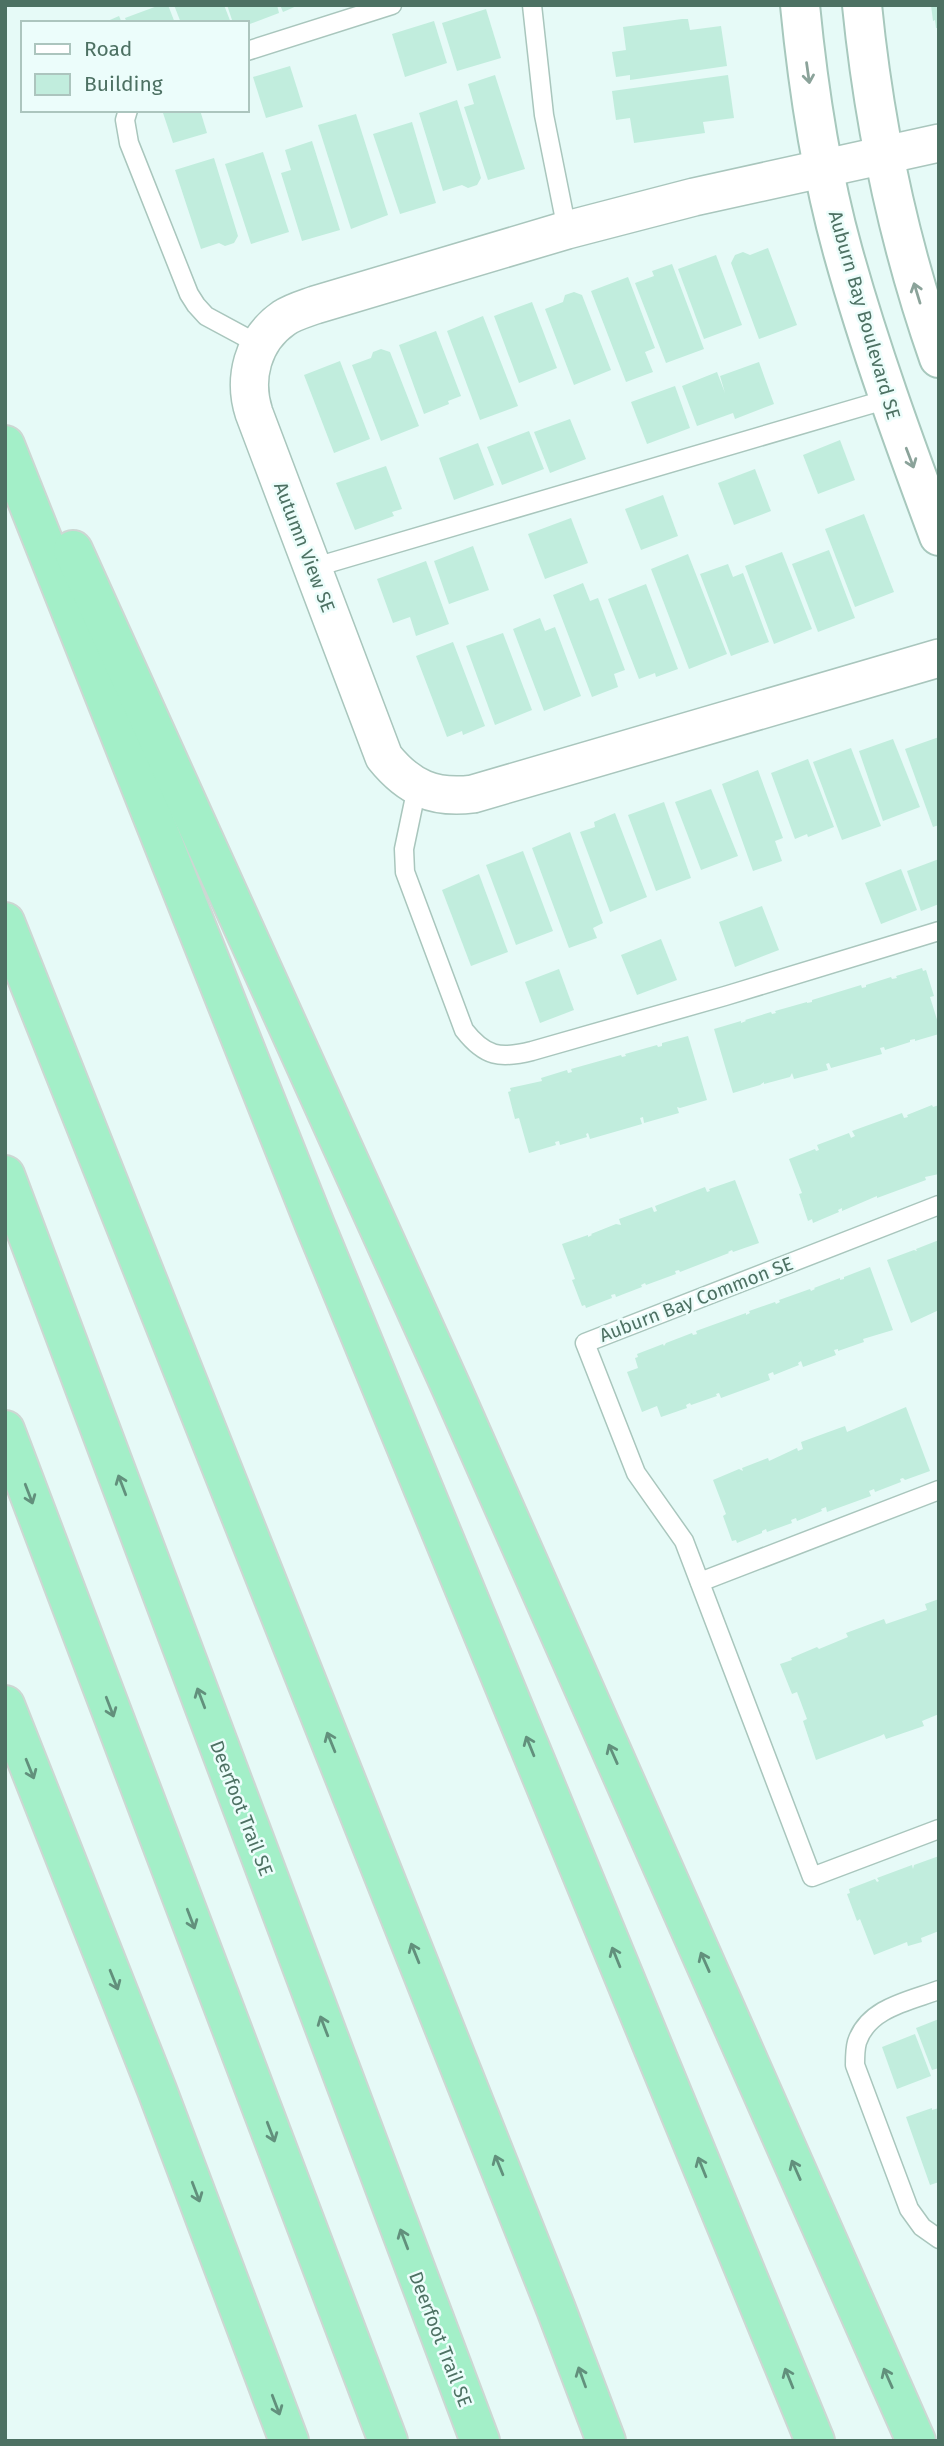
<svg xmlns="http://www.w3.org/2000/svg" width="944" height="2446" viewBox="0 0 944 2446" font-family="'Fira Sans',sans-serif">
<style>
.building{fill:#c1eddd}
.lines{fill:none;stroke-linecap:round;stroke-linejoin:round}
.lane-casing{stroke:#a9c6bd;stroke-width:21}
.street-casing{stroke:#a9c6bd;stroke-width:40}
.secondary-casing{stroke:#a7c8bd;stroke-width:42}
.highway-casing{stroke:#cdd7d3;stroke-width:42}
.lane{stroke:#fff;stroke-width:18}
.street{stroke:#fff;stroke-width:37}
.secondary{stroke:#fff;stroke-width:38}
.highway{stroke:#a3efc8;stroke-width:38}
.oneway{stroke:#8ba39a}
.oneway2{stroke:#62907c}
.labels{text-anchor:middle;stroke-width:5;stroke-linejoin:round;paint-order:stroke}
.street-label{font-size:19px;fill:#4d7163;stroke:#ecfdfb}
</style>
<rect width="100%" height="100%" fill="#e6faf7"/>
<g class="building">
<polygon points="160,5 168,5 175,23 127,23 125,18"/>
<polygon points="174,5 224,5 231,23 181,23"/>
<polygon points="227,5 277,5 279,13 247,25 247,23 233,23"/>
<polygon points="280,5 299,5 283,12"/>
<polygon points="931,5 939,5 939,28 936,28 935,20 933,21"/>
<polygon points="486,9 501,58 457,71 442,23"/>
<polygon points="119,16 122,23 103,23"/>
<polygon points="682,19 688,19 690,30 721,26 727,66 630,80 630,75 616,77 612,52 626,50 623,27"/>
<polygon points="434,21 447,63 405,77 392,34"/>
<polygon points="290,66 303,107 266,118 253,77"/>
<polygon points="495,75 525,169 488,180 464,107 474,104 468,84"/>
<polygon points="728,75 734,118 703,122 705,133 634,143 630,118 616,120 612,91"/>
<polygon points="457,100 481,178 477,185 468,188 462,185 443,191 419,113"/>
<polygon points="162,110 200,110 207,133 173,143"/>
<polygon points="356,114 388,215 351,229 318,125"/>
<polygon points="412,122 436,203 400,214 373,134"/>
<polygon points="312,141 340,230 302,241 281,173 291,170 285,150"/>
<polygon points="263,152 289,232 251,244 225,164"/>
<polygon points="214,158 238,236 234,243 225,246 219,243 201,249 175,170"/>
<polygon points="768,248 797,325 759,339 731,263 735,255 743,252 750,255"/>
<polygon points="716,255 742,325 704,339 678,269"/>
<polygon points="672,264 704,349 666,363 635,283 654,276 652,271"/>
<polygon points="628,277 655,348 645,352 653,372 626,382 591,291"/>
<polygon points="574,292 582,295 611,370 574,385 545,309 563,302 565,295"/>
<polygon points="532,302 557,368 519,383 494,316"/>
<polygon points="483,316 518,406 480,420 447,331"/>
<polygon points="436,331 461,396 448,401 449,404 424,414 399,345"/>
<polygon points="381,349 390,352 419,426 381,441 352,365 371,358 373,352"/>
<polygon points="340,361 370,439 334,453 304,375"/>
<polygon points="759,362 774,404 735,419 733,413 697,426 682,386 717,372 725,393 720,376"/>
<polygon points="675,386 690,428 647,444 631,402"/>
<polygon points="570,419 586,459 550,473 534,432"/>
<polygon points="529,431 544,469 502,485 487,447"/>
<polygon points="840,440 855,480 818,494 803,455"/>
<polygon points="478,443 494,485 454,500 439,458"/>
<polygon points="386,466 402,509 392,512 394,516 355,530 336,483"/>
<polygon points="755,469 771,511 734,525 718,483"/>
<polygon points="663,495 678,536 641,550 625,509"/>
<polygon points="864,514 894,592 855,607 825,529"/>
<polygon points="571,518 588,563 545,579 528,534"/>
<polygon points="473,546 489,590 449,604 434,561"/>
<polygon points="829,550 855,618 818,632 792,564"/>
<polygon points="782,552 812,629 774,644 745,566"/>
<polygon points="688,554 727,654 689,669 651,569"/>
<polygon points="426,561 449,624 416,636 410,617 393,623 377,579"/>
<polygon points="728,564 733,577 743,573 769,642 731,656 700,574"/>
<polygon points="583,583 590,601 598,598 625,670 614,674 618,687 592,697 553,595"/>
<polygon points="646,584 678,669 656,677 655,673 639,679 608,599"/>
<polygon points="540,618 545,631 555,627 581,696 544,711 513,629"/>
<polygon points="503,633 532,710 495,725 466,646"/>
<polygon points="453,642 485,726 463,735 462,731 447,737 416,656"/>
<polygon points="939,737 939,825 933,827 905,749"/>
<polygon points="893,739 920,807 883,821 859,751"/>
<polygon points="851,748 881,826 842,840 813,762"/>
<polygon points="808,759 834,827 808,837 807,834 795,839 771,773"/>
<polygon points="758,770 783,838 775,841 782,861 753,871 722,784"/>
<polygon points="711,789 738,856 701,870 675,802"/>
<polygon points="664,802 691,878 656,891 628,815"/>
<polygon points="615,813 647,897 610,912 580,832 595,827 594,822"/>
<polygon points="570,832 603,923 593,928 597,938 569,948 532,848"/>
<polygon points="523,851 553,931 516,945 486,865"/>
<polygon points="939,859 939,904 921,911 907,871"/>
<polygon points="901,869 917,910 881,924 865,883"/>
<polygon points="479,874 508,952 471,966 442,890"/>
<polygon points="762,906 779,950 735,967 719,922"/>
<polygon points="661,939 677,980 637,995 621,955"/>
<polygon points="922,968 923,971 926,970 934,996 930,997 939,1026 939,1034 915,1041 915,1039 910,1040 910,1042 885,1050 884,1047 880,1048 882,1054 831,1068 829,1063 826,1064 828,1070 794,1079 792,1073 790,1077 764,1084 764,1082 760,1085 733,1093 714,1029 741,1021 741,1023 746,1021 745,1020 771,1012 772,1014 776,1013 775,1011 807,1002 807,1003 812,1002 812,1000 861,985 862,988 866,987 866,985 891,977 892,979 897,978 896,976"/>
<polygon points="559,969 574,1010 540,1023 525,982"/>
<polygon points="688,1036 707,1100 680,1108 677,1107 679,1113 644,1123 643,1117 640,1118 642,1124 590,1139 588,1133 586,1134 587,1137 560,1145 559,1141 555,1142 556,1145 529,1153 519,1118 515,1119 508,1092 511,1091 510,1088 542,1081 541,1078 567,1070 568,1073 572,1072 571,1069 621,1055 622,1057 626,1056 625,1054 657,1045 658,1047 662,1046 662,1043"/>
<polygon points="932,1105 933,1107 939,1105 939,1174 925,1177 926,1180 877,1198 877,1196 842,1211 842,1208 838,1210 839,1212 813,1223 812,1219 808,1221 799,1194 802,1193 789,1159 815,1149 816,1151 819,1150 817,1145 849,1133 851,1138 855,1136 852,1131 902,1113 904,1118 908,1117 907,1115"/>
<polygon points="735,1180 759,1243 733,1252 732,1250 728,1252 729,1253 680,1272 679,1270 675,1271 676,1274 646,1285 645,1283 641,1285 642,1287 616,1297 615,1294 611,1295 612,1298 586,1308 585,1305 582,1306 572,1280 575,1279 562,1244 588,1235 588,1237 592,1235 591,1234 616,1224 621,1225 619,1219 652,1207 654,1212 657,1211 655,1206 705,1187 707,1192 710,1191 709,1189"/>
<polygon points="939,1240 939,1310 911,1323 887,1260 914,1250 917,1251 916,1249"/>
<polygon points="870,1267 893,1330 863,1339 864,1342 838,1351 838,1349 834,1350 836,1355 803,1367 801,1361 798,1363 799,1365 774,1375 773,1372 768,1374 770,1380 721,1398 719,1393 716,1394 717,1396 691,1405 690,1403 686,1405 687,1408 661,1417 657,1406 642,1412 627,1372 638,1368 635,1358 638,1357 637,1354 663,1344 664,1346 666,1343 692,1333 693,1335 697,1334 696,1331 746,1313 746,1315 750,1313 749,1311 775,1302 776,1304 780,1302 779,1300 810,1289 811,1291 815,1289 814,1288 840,1278 840,1280 844,1279 844,1277"/>
<polygon points="906,1407 930,1471 905,1480 903,1478 900,1479 901,1482 875,1492 874,1489 869,1491 871,1496 827,1512 826,1507 821,1509 822,1511 797,1521 796,1518 791,1520 792,1523 767,1532 766,1529 762,1531 762,1533 737,1543 736,1540 732,1541 723,1516 726,1514 713,1480 739,1469 743,1471 742,1468 768,1458 769,1461 797,1448 798,1451 803,1449 801,1442 845,1426 847,1432"/>
<polygon points="939,1599 939,1714 922,1721 924,1726 886,1739 884,1734 880,1736 816,1760 803,1721 807,1719 797,1692 792,1694 780,1664 792,1660 791,1658 817,1647 819,1649 848,1637 846,1633 884,1619 886,1624 927,1610 925,1604"/>
<polygon points="939,1856 939,1931 921,1938 922,1942 908,1946 907,1942 874,1955 860,1919 857,1921 847,1894 850,1893 849,1889 875,1879 877,1882 879,1881 877,1878 912,1865 913,1869 914,1865"/>
<polygon points="939,2019 939,2068 932,2070 916,2028"/>
<polygon points="915,2034 931,2076 897,2089 882,2047"/>
<polygon points="932,2108 932,2110 939,2108 939,2182 930,2185 906,2117"/>
</g>
<g class="lines">
<defs>
<g id="lane">
<polyline points="532,5 544,115 567,230"/>
<polyline points="247,51 392,5"/>
<polyline points="128,110 125,120 129,143 189,294 196,305 206,316 260,345"/>
<polyline points="312,568 888,399"/>
<path d="M417,787L404,849L405,872L464,1030C485,1057 500,1059 532,1051L725,996L939,931"/>
<polyline points="939,1205 585,1343 636,1473 684,1541 812,1877 939,1829"/>
<polyline points="700,1582 939,1490"/>
<path d="M939,1990C909,2001 868,2008 857,2042C855,2049 855,2058 855,2065L909,2209L922,2227L939,2239"/>
</g>
<path id="street" d="M939,143L694,197L567,230L315,305C304,309 293,312 284,318C252,340 243,379 254,413L384,757C409,788 434,799 473,794L939,658"/>
<g id="secondary">
<path d="M800,5C808,87 821,173 843,252C870,349 904,442 939,536"/>
<path d="M862,5C874,125 899,244 939,358"/>
</g>
<g id="highway">
<polyline points="5,445 315,1225 815,2441"/>
<polyline points="73,550 451,1387 916,2441"/>
<polyline points="5,922 556,2309 606,2441"/>
<polyline points="5,1175 480,2441"/>
<polyline points="5,1430 388,2441"/>
<polyline points="5,1705 157,2090 289,2441"/>
</g>
</defs>
<use href="#lane" class="lane-casing"/>
<use href="#street" class="street-casing"/>
<use href="#secondary" class="secondary-casing"/>
<use href="#highway" class="highway-casing"/>
<use href="#lane" class="lane"/>
<use href="#street" class="street"/>
<use href="#secondary" class="secondary"/>
<use href="#highway" class="highway"/>
</g>
<defs><path id="oneway-shaft" d="M-6 0H5M1.5-3L5.5 0L1.5 3" fill="none" stroke-width="1.6" stroke-linecap="round" stroke-linejoin="round" transform="scale(1.75)"/></defs>
<g class="oneway">
<use href="#oneway-shaft" transform="translate(808 73) rotate(82)"/>
<use href="#oneway-shaft" transform="translate(917 293) rotate(-107)"/>
<use href="#oneway-shaft" transform="translate(910 458) rotate(69)"/>
</g>
<g class="oneway2">
<use href="#oneway-shaft" transform="translate(122 1485) rotate(-111)"/>
<use href="#oneway-shaft" transform="translate(29 1494) rotate(69)"/>
<use href="#oneway-shaft" transform="translate(201 1698) rotate(-111)"/>
<use href="#oneway-shaft" transform="translate(110 1707) rotate(69)"/>
<use href="#oneway-shaft" transform="translate(331 1742) rotate(-112)"/>
<use href="#oneway-shaft" transform="translate(530 1746) rotate(-112)"/>
<use href="#oneway-shaft" transform="translate(613 1754) rotate(-114)"/>
<use href="#oneway-shaft" transform="translate(30 1769) rotate(68)"/>
<use href="#oneway-shaft" transform="translate(191 1919) rotate(69)"/>
<use href="#oneway-shaft" transform="translate(415 1953) rotate(-112)"/>
<use href="#oneway-shaft" transform="translate(616 1957) rotate(-112)"/>
<use href="#oneway-shaft" transform="translate(705 1962) rotate(-114)"/>
<use href="#oneway-shaft" transform="translate(114 1980) rotate(68)"/>
<use href="#oneway-shaft" transform="translate(324 2026) rotate(-111)"/>
<use href="#oneway-shaft" transform="translate(271 2132) rotate(69)"/>
<use href="#oneway-shaft" transform="translate(499 2165) rotate(-112)"/>
<use href="#oneway-shaft" transform="translate(702 2167) rotate(-112)"/>
<use href="#oneway-shaft" transform="translate(796 2170) rotate(-114)"/>
<use href="#oneway-shaft" transform="translate(196 2192) rotate(69)"/>
<use href="#oneway-shaft" transform="translate(404 2239) rotate(-111)"/>
<use href="#oneway-shaft" transform="translate(582 2377) rotate(-110)"/>
<use href="#oneway-shaft" transform="translate(789 2378) rotate(-112)"/>
<use href="#oneway-shaft" transform="translate(888 2378) rotate(-114)"/>
<use href="#oneway-shaft" transform="translate(276 2405) rotate(69)"/>
</g>
<g class="labels">
<g class="street-label">
<text transform="translate(865 315) rotate(74)" y="7">Auburn Bay Boulevard SE</text>
<text transform="translate(305 547) rotate(69)" y="7">Autumn View SE</text>
<text transform="translate(696 1299) rotate(-21)" y="7">Auburn Bay Common SE</text>
<text transform="translate(242 1808) rotate(69)" y="7">Deerfoot Trail SE</text>
<text transform="translate(441 2339) rotate(69)" y="7">Deerfoot Trail SE</text>
</g>
</g>
<rect width="944" height="2446" fill="none" stroke="#4d7163" stroke-width="14"/>
<rect x="21" y="21" width="228" height="91" fill="#ecfdfb" stroke="#acc5be" stroke-width="2"/>
<rect x="35" y="44" width="35" height="10" fill="#ffffff" stroke="#acc5be" stroke-width="2"/>
<text x="84" y="56" font-size="21" fill="#4d7163">Road</text>
<rect x="35" y="74" width="35" height="21" fill="#c1eddd" stroke="#acc5be" stroke-width="2"/>
<text x="84" y="91" font-size="21" fill="#4d7163">Building</text>
</svg>
